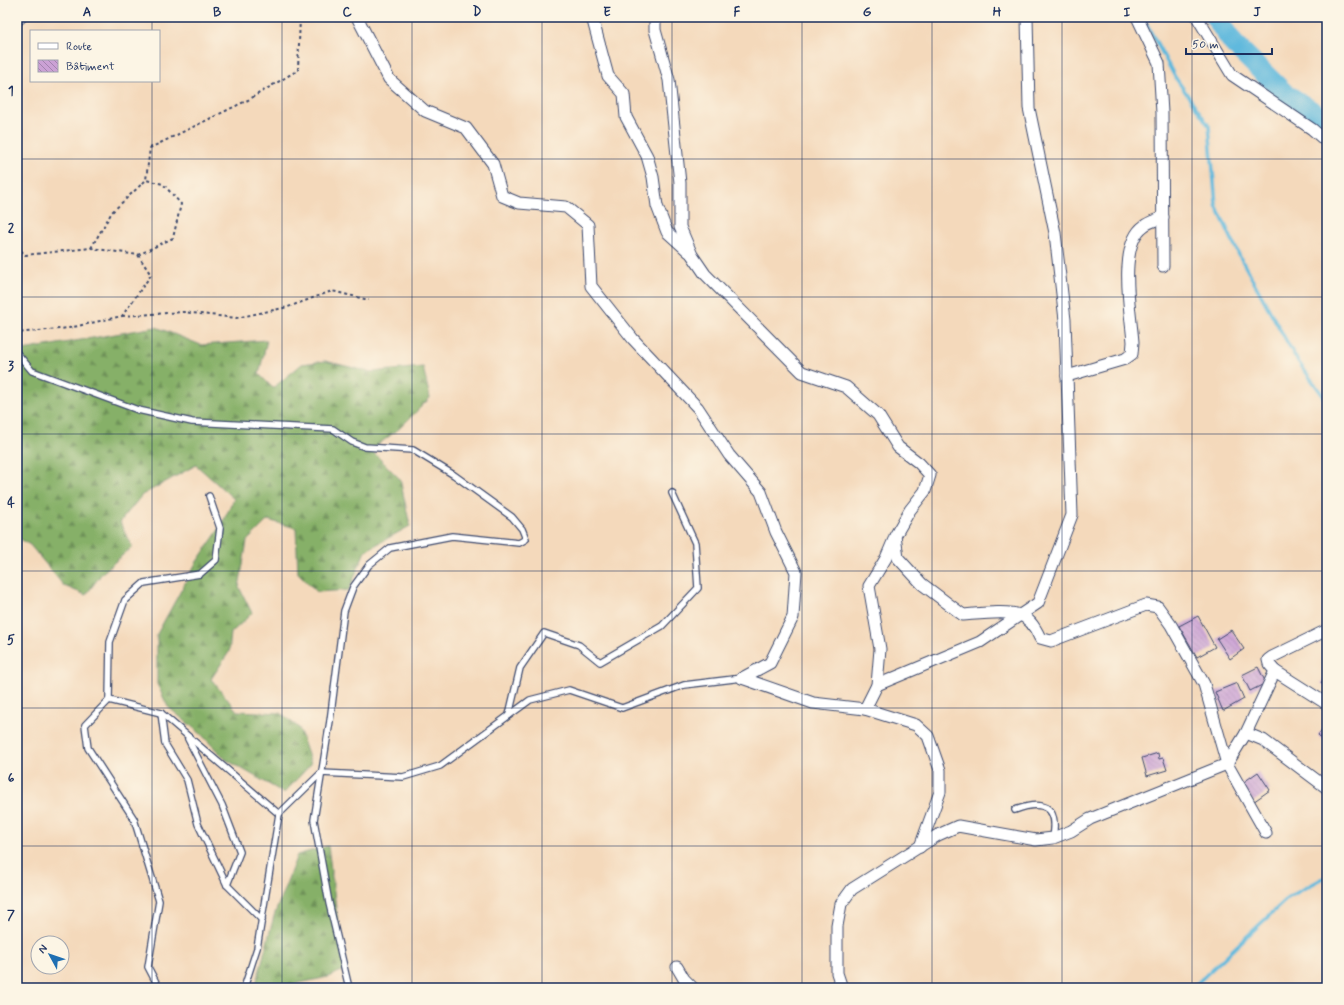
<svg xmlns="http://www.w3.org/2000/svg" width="1344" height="1005" viewBox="0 0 1344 1005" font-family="Mynerve,sans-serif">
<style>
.forest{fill:url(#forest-firs);stroke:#507062}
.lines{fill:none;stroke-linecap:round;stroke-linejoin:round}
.stream{stroke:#60b9dd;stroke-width:3.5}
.river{stroke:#60b9dd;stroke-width:21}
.building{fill:url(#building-back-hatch)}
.service-casing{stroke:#3c486c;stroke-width:8}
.minor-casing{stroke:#3c486c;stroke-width:13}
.path{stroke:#3c486c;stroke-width:2;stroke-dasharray:3 3;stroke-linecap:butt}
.service{stroke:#fff;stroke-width:5.5}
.minor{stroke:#fff;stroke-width:11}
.grid{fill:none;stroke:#1b2f5e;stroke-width:1;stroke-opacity:0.55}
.neatline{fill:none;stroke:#1b2f5e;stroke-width:1.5}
.grid-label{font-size:13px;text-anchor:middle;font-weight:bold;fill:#1b2f5e}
</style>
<defs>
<pattern id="forest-firs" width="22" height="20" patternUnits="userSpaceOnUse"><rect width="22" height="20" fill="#86b067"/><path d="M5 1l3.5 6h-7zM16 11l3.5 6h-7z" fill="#6d9058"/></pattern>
<pattern id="building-back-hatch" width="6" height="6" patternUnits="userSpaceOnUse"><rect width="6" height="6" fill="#cba1d5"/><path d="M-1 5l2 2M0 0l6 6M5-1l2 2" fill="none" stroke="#a484b0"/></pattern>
</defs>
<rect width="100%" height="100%" fill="#fcf5e5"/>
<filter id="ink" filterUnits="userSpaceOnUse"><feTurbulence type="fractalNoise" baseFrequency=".025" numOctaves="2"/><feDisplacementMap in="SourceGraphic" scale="8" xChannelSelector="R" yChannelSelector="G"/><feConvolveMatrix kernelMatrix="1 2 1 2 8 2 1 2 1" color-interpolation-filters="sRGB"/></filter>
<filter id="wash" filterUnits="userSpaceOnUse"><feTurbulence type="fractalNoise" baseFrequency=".012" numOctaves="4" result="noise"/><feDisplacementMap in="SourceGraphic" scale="16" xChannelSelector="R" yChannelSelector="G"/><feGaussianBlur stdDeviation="0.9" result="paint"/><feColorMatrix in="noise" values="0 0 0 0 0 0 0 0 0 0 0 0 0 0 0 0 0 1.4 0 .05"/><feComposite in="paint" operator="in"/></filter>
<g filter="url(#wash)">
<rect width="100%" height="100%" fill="#f4d9bb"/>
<g class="forest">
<polygon points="156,327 201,345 267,340 259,374 273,388 302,364 325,361 371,372 423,367 430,398 400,428 371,450 400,479 410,526 365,551 349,590 317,592 298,573 296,528 268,520 247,541 239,587 252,613 231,633 229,652 211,679 237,711 281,713 299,728 311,764 284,793 225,759 201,734 168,707 157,684 157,634 196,563 220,528 234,499 196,465 142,495 120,522 132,547 102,573 86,595 64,586 30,545 17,537 17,351"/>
<polygon points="328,846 344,970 328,977 285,986 284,988 255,988 274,916 297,855"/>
</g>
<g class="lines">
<g class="stream">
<polyline points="1145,21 1175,77 1209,126 1216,205 1240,257 1297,360 1327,401"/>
<polyline points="1192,988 1289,897 1327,876"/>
</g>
<polyline class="river" points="1215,17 1233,43 1284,93 1327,121"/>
</g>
<g id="blocks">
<g class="building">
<polygon points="1198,616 1215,647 1197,657 1179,626"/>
<polygon points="1231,630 1244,649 1230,659 1217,639"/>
<polygon points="1258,667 1266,683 1250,691 1242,675"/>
<polygon points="1327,673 1327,687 1321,683"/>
<polygon points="1237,683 1244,699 1223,711 1215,692"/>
<polygon points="1327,723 1327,743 1318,735"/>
<polygon points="1158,753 1159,759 1163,758 1167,770 1147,776 1142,758"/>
<polygon points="1258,772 1270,790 1253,802 1241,784"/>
</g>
</g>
</g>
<g filter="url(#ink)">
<use href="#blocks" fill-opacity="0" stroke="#3c486c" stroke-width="1"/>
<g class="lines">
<defs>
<g id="service">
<polyline points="17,353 32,371 138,410 192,422 333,429 352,442 365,447 413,450 454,475 512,517 522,529 526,539 519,543 452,536 390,548 369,565 353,587 344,611 330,721 314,820 329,903 349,988"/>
<polyline points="109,700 110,642 125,600 144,583 200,574 216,560 220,528 209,496"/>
<polyline points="161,713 165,744 187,780 198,824 227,885 262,920"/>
<polyline points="509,715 520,668 544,633 579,645 600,662 662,626 698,588 695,543 672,493"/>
<polyline points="188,739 222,805 240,852 227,885"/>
<path d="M1015,810C1042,800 1059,805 1053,837"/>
<polyline points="159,988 148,967 159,901 134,819 88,748 85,725 109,700 161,713 279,814"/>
<polyline points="244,988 257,948 279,814 321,773 403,777 440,766 530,700 569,690 622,708 684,685 742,678"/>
</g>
<g id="minor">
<polyline points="357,17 389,79 425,111 466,128 493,164 502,196 519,203 566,207 588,225 591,286 633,339 698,408 729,455 761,492 776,532 796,572 793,617 770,663 742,678"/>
<polyline points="592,17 608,76 624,94 626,117 647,156 653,177 657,206 667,232 689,252"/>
<path d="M655,17V30L669,80L680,183V227L692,255L705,274L802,372L846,387L878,415L898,447L919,463L930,475L925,491L910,510L895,536L898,558L922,584L963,615C977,614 1007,610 1020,615C1030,618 1036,629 1040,638L1051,641L1146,605L1158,607L1171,625L1204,684L1227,764L1266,833"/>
<polyline points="1137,17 1159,63 1162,113 1163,266"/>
<polyline points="1197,17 1232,75 1312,129 1327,142"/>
<polyline points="17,20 21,17"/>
<path d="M1067,376L1125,359L1132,354L1133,342C1131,314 1117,245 1144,226C1149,222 1157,220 1163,217"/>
<polyline points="1275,671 1327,704"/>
<polyline points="742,678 813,703 865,709 877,685 880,649 869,586 886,558 895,537"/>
<polyline points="877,685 980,642 1038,603 1072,515 1065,320 1055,233 1029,108 1027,17"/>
<polyline points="865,709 916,725 928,736 940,770 940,792 920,847"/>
<polyline points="1246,733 1263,740 1327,788"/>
<polyline points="677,967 684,979 693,988"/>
<polyline points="842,988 837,973 837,926 841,904 852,889 938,835 958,826 1036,840 1053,838 1071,831 1090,819 1227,764 1246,733 1275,671 1269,664 1268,660 1272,657 1327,630"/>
</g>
</defs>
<use href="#service" class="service-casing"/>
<use href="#minor" class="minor-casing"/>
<g class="path">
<polyline points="17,246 25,255 91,248 138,255 151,275 122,316 69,328 17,333"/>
<polyline points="91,248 112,212 146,180 150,148 248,100 298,70 300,17"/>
<polyline points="138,255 173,238 181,204 163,184 146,180"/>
<polyline points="122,316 183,312 236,318 288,307 332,291 369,300"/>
</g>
<use href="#service" class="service"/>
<use href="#minor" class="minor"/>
</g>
</g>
<path class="grid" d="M152,17V31M282,17V988M412,17V988M542,17V988M672,17V988M802,17V988M932,17V988M1062,17V988M1192,17V988M152,81V988M17,159H1327M17,297H1327M17,434H1327M17,571H1327M17,708H1327M17,846H1327"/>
<rect width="1344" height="1005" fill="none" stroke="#fcf5e5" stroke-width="44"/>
<rect x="30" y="30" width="130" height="52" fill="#fcf5e5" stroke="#a2a6af"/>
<rect x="38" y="43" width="20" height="6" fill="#ffffff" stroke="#a2a6af"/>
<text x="66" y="50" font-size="12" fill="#1b2f5e">Route</text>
<rect x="38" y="60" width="20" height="12" fill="url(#building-back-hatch)" stroke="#a2a6af"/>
<text x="66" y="70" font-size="12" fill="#1b2f5e">Bâtiment</text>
<g transform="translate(50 955) rotate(310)"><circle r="19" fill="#fcf5e5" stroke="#a2a6af"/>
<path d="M0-3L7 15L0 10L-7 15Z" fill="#1f6fb2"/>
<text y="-6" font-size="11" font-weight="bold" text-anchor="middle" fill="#1b2f5e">N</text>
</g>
<path d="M1186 48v6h86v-6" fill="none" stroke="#1b2f5e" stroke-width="2"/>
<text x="1192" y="48" font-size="12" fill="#1b2f5e" stroke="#fcf5e5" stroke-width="3" paint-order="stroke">50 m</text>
<rect x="22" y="22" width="1300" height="961" class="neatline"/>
<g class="grid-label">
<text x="87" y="16">A</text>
<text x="217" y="16">B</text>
<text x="347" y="16">C</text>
<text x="477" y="16">D</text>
<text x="607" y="16">E</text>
<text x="737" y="16">F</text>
<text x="867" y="16">G</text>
<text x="997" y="16">H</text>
<text x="1127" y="16">I</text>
<text x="1257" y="16">J</text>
<text x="11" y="95">1</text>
<text x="11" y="232">2</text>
<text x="11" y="370">3</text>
<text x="11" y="507">4</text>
<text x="11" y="644">5</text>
<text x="11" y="782">6</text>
<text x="11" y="919">7</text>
</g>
</svg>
